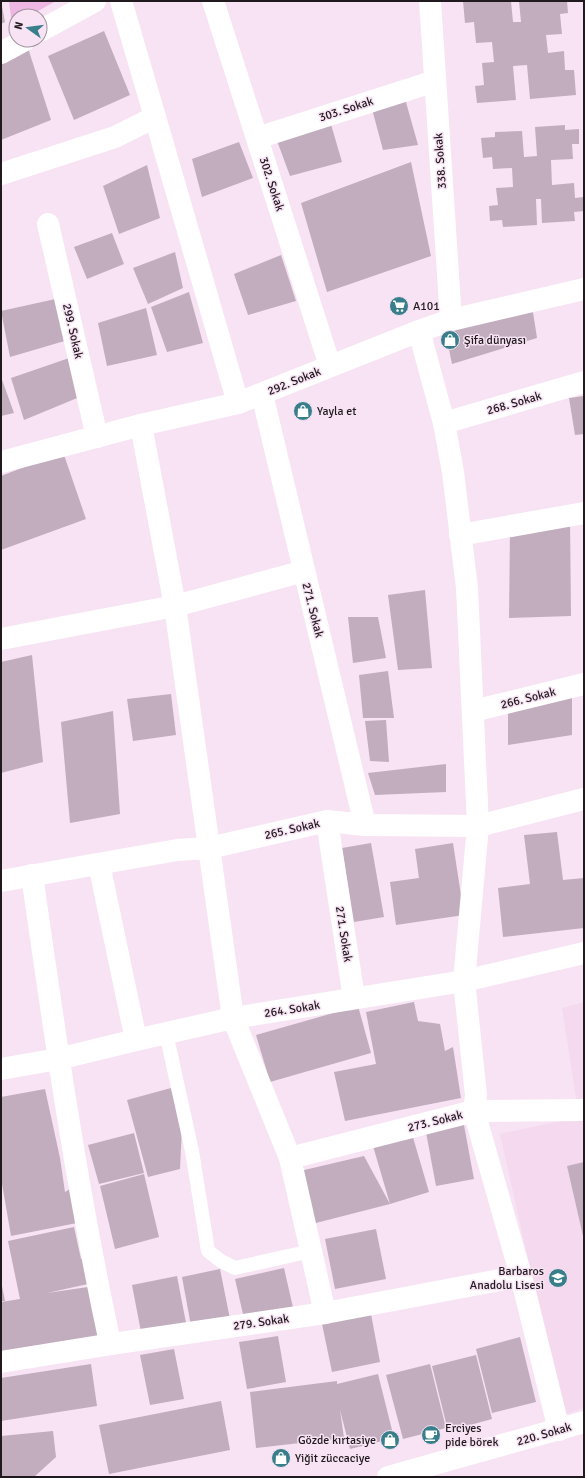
<svg xmlns="http://www.w3.org/2000/svg" width="585" height="1478" viewBox="0 0 585 1478" font-family="Signika,sans-serif">
<style>
.built{fill:#f5d9ef}
.green{fill:#eeb7e3}
.building{fill:#c1adbd}
.lines{fill:none;stroke-linecap:round;stroke-linejoin:round}
.lane{stroke:#fff;stroke-width:14}
.street{stroke:#fff;stroke-width:22}
.secondary{stroke:#fff;stroke-width:22}
.labels{text-anchor:middle;stroke-width:3;stroke-linejoin:round;paint-order:stroke}
.street-label{font-size:12px;fill:#20191e;stroke:#f7e3f3}
.poi-label{font-size:12px;fill:#20191e;stroke:#f7e3f3;text-anchor:start}
</style>
<rect width="100%" height="100%" fill="#f7e3f3"/>
<polygon class="built" points="584,1002 584,1408 563,1415 500,1134 579,1117 562,1008"/>
<polygon class="green" points="9,1 56,1 29,16 16,16 16,23 12,26"/>
<g class="building">
<polygon points="1,1 5,22 1,24"/>
<polygon points="463,1 511,1 513,22 521,22 519,1 567,1 568,13 560,14 562,34 546,35 548,53 564,51 565,70 574,70 576,95 530,99 527,65 513,66 516,100 477,103 475,86 484,85 482,63 494,62 492,42 476,43 474,22 465,23"/>
<polygon points="104,31 130,95 74,120 48,56"/>
<polygon points="28,48 51,120 1,140 1,63"/>
<polygon points="404,95 418,145 383,150 372,109"/>
<polygon points="330,121 342,162 290,176 276,138"/>
<polygon points="565,125 565,130 579,129 579,144 572,144 573,159 551,160 552,185 574,183 575,198 584,197 584,211 574,212 575,221 542,223 541,199 536,199 537,225 503,227 502,220 490,221 489,206 498,205 496,188 513,187 512,168 493,169 492,157 483,158 481,138 495,137 495,132 522,131 524,157 537,156 535,127"/>
<polygon points="239,142 253,178 202,197 192,159"/>
<polygon points="411,162 431,256 327,292 301,203"/>
<polygon points="147,165 160,218 119,234 103,186"/>
<polygon points="112,233 124,264 87,279 74,247"/>
<polygon points="175,252 183,288 148,304 133,268"/>
<polygon points="281,255 296,301 248,315 234,274"/>
<polygon points="189,292 203,343 167,352 151,307"/>
<polygon points="60,298 68,340 10,357 1,311"/>
<polygon points="532,306 537,338 452,364 445,330"/>
<polygon points="146,308 157,355 107,366 98,323"/>
<polygon points="75,356 82,396 24,420 11,378"/>
<polygon points="1,377 14,413 1,416"/>
<polygon points="584,396 584,434 575,435 569,398"/>
<polygon points="63,452 86,519 1,550 1,476"/>
<polygon points="570,519 571,616 509,618 510,530"/>
<polygon points="425,590 432,668 398,670 388,595"/>
<polygon points="348,617 378,617 386,658 353,663"/>
<polygon points="32,655 43,762 1,773 1,662"/>
<polygon points="388,671 394,718 363,718 359,675"/>
<polygon points="572,692 572,735 508,745 508,708"/>
<polygon points="171,694 176,735 133,741 127,699"/>
<polygon points="113,711 120,814 70,823 61,722"/>
<polygon points="386,720 389,762 370,761 365,721"/>
<polygon points="446,764 446,792 375,795 368,773"/>
<polygon points="557,832 563,880 584,878 584,928 503,937 498,888 530,884 524,835"/>
<polygon points="371,843 384,917 354,922 342,848"/>
<polygon points="453,843 464,915 396,925 390,882 419,878 415,849"/>
<polygon points="414,1002 418,1021 440,1024 445,1051 453,1047 461,1098 345,1121 334,1072 376,1064 366,1012"/>
<polygon points="358,1006 371,1053 270,1082 256,1035"/>
<polygon points="171,1088 182,1127 180,1169 148,1177 127,1100"/>
<polygon points="45,1089 60,1158 65,1192 70,1189 77,1223 11,1236 1,1178 1,1167 2,1167 1,1159 1,1097"/>
<polygon points="463,1120 474,1179 436,1186 425,1127"/>
<polygon points="134,1133 144,1173 99,1184 88,1145"/>
<polygon points="412,1134 429,1192 390,1204 312,1224 300,1171 364,1156 390,1204 373,1146"/>
<polygon points="584,1162 584,1236 583,1236 567,1166"/>
<polygon points="144,1174 159,1237 115,1249 100,1186"/>
<polygon points="74,1227 81,1259 91,1257 97,1282 47,1293 88,1287 101,1339 1,1361 1,1302 20,1299 8,1241"/>
<polygon points="376,1229 386,1279 335,1289 325,1239"/>
<polygon points="284,1268 294,1312 245,1323 235,1279"/>
<polygon points="220,1269 230,1319 191,1326 182,1277"/>
<polygon points="177,1276 186,1323 141,1332 132,1285"/>
<polygon points="1,1281 5,1301 1,1301"/>
<polygon points="371,1314 380,1362 332,1372 322,1324"/>
<polygon points="278,1336 286,1382 247,1389 239,1342"/>
<polygon points="520,1337 536,1402 492,1413 476,1349"/>
<polygon points="174,1349 184,1399 150,1405 140,1355"/>
<polygon points="476,1355 492,1419 448,1431 432,1366"/>
<polygon points="91,1364 97,1406 1,1421 1,1378"/>
<polygon points="430,1364 446,1428 403,1439 386,1375"/>
<polygon points="378,1374 394,1438 350,1449 340,1410 344,1438 256,1448 250,1392 337,1381 337,1384"/>
<polygon points="221,1401 230,1450 109,1474 99,1425"/>
<polygon points="53,1431 56,1457 34,1477 1,1477 1,1436"/>
</g>
<g class="lines">
<polyline class="lane" points="166,1033 192,1151 208,1251 221,1261 235,1268 311,1251"/>
<g class="street">
<polyline points="121,1 155,117"/>
<polyline points="213,1 330,366"/>
<polyline points="430,1 451,320"/>
<polyline points="257,138 435,81"/>
<polyline points="1,174 115,137 155,117 238,403"/>
<polyline points="48,224 97,437"/>
<polyline points="419,331 444,423 453,472 467,588 478,826 464,981 476,1095 474,1111 521,1276 559,1430"/>
<polyline points="262,394 365,825"/>
<polyline points="444,423 584,382"/>
<polyline points="141,425 175,606 233,1018 290,1158 325,1313"/>
<polyline points="1,462 141,425 238,403 419,331 451,320 584,289"/>
<polyline points="460,535 584,513"/>
<polyline points="1,639 175,606 304,571"/>
<polyline points="473,711 584,684"/>
<polyline points="327,821 354,998"/>
<polyline points="99,864 136,1040"/>
<path d="M32,875C54,1030 76,1185 109,1338L112,1344"/>
<polyline points="1,881 177,850 209,848 327,821 365,825 478,826 584,799"/>
<polyline points="1,1069 58,1059 136,1040 233,1018 464,981 584,953"/>
<polyline points="290,1158 474,1111 584,1110"/>
<polyline points="1,1362 112,1344 325,1313 521,1276"/>
<polyline points="388,1477 584,1422"/>
</g>
<g class="secondary">
<polyline points="40,31 95,1"/>
<polyline points="1,53 25,40"/>
</g>
</g>
<defs>
<symbol id="supermarket-disc" viewBox="-11 -11 22 22"><circle r="9.5" fill="#397f8b" stroke="#f7e3f3"/><path d="M-6-5.5h2.5l.6 2H6L4.5 2H-2.5L-4.4-4H-6ZM-1.5 3.2a1.3 1.3 0 1 0 .1 0ZM3 3.2a1.3 1.3 0 1 0 .1 0Z" fill="#fff"/></symbol>
<symbol id="shop-disc" viewBox="-11 -11 22 22"><circle r="9.5" fill="#397f8b" stroke="#f7e3f3"/><path d="M-5-2.5h2.3a2.7 3.5 0 0 1 5.4 0H5L5.5 6h-11ZM-1.5-2.5h3a1.5 2.3 0 0 0-3 0Z" fill="#fff"/></symbol>
<symbol id="school-disc" viewBox="-11 -11 22 22"><circle r="9.5" fill="#397f8b" stroke="#f7e3f3"/><path d="M0-5L7-2L0 1L-7-2ZM-4 1L0 2.5L4 1V4Q0 6-4 4Z" fill="#fff"/></symbol>
<symbol id="cafe-disc" viewBox="-11 -11 22 22"><circle r="9.5" fill="#397f8b" stroke="#f7e3f3"/><path d="M-5.5-4.5H6V0H3Q3 3.5 0 3.5H-2.5Q-5.5 3.5-5.5 0ZM3-3.2v2h1.7v-2ZM-6 4.5H4V6H-6Z" fill="#fff"/></symbol>
</defs>
<g fill-rule="evenodd">
<use href="#supermarket-disc" x="388" y="295" width="22" height="22"/>
<use href="#shop-disc" x="439" y="329" width="22" height="22"/>
<use href="#shop-disc" x="292" y="400" width="22" height="22"/>
<use href="#school-disc" x="547" y="1267" width="22" height="22"/>
<use href="#cafe-disc" x="420" y="1424" width="22" height="22"/>
<use href="#shop-disc" x="379" y="1429" width="22" height="22"/>
<use href="#shop-disc" x="270" y="1447" width="22" height="22"/>
</g>
<g class="labels">
<g class="street-label">
<text transform="translate(346 109) rotate(-18)" y="4">303. Sokak</text>
<text transform="translate(440 161) rotate(-94)" y="4">338. Sokak</text>
<text transform="translate(272 184) rotate(72)" y="4">302. Sokak</text>
<text transform="translate(73 331) rotate(77)" y="4">299. Sokak</text>
<text transform="translate(294 381) rotate(-22)" y="4">292. Sokak</text>
<text transform="translate(514 403) rotate(-16)" y="4">268. Sokak</text>
<text transform="translate(313 610) rotate(76)" y="4">271. Sokak</text>
<text transform="translate(528 698) rotate(-14)" y="4">266. Sokak</text>
<text transform="translate(292 829) rotate(-13)" y="4">265. Sokak</text>
<text transform="translate(344 934) rotate(81)" y="4">271. Sokak</text>
<text transform="translate(292 1009) rotate(-9)" y="4">264. Sokak</text>
<text transform="translate(435 1121) rotate(-14)" y="4">273. Sokak</text>
<text transform="translate(261 1322) rotate(-8)" y="4">279. Sokak</text>
<text transform="translate(544 1434) rotate(-16)" y="4">220. Sokak</text>
</g>
<g class="poi-label">
<text x="413" y="310">A101</text>
<text x="464" y="344">Şifa dünyası</text>
<text x="317" y="415">Yayla et</text>
<text x="544" y="1275" text-anchor="end">Barbaros<tspan x="544" dy="14">Anadolu Lisesi</tspan></text>
<text x="445" y="1432">Erciyes<tspan x="445" dy="14">pide börek</tspan></text>
<text x="376" y="1444" text-anchor="end">Gözde kırtasiye</text>
<text x="295" y="1462">Yiğit züccaciye</text>
</g>
</g>
<rect width="585" height="1478" fill="none" stroke="#20191e" stroke-width="4"/>
<g transform="translate(28 28) rotate(284)"><circle r="19" fill="#f7e3f3" stroke="#a1929e"/>
<path d="M0-3L7 15L0 10L-7 15Z" fill="#397f8b"/>
<text y="-6" font-size="11" font-weight="bold" text-anchor="middle" fill="#20191e">N</text>
</g>
</svg>
